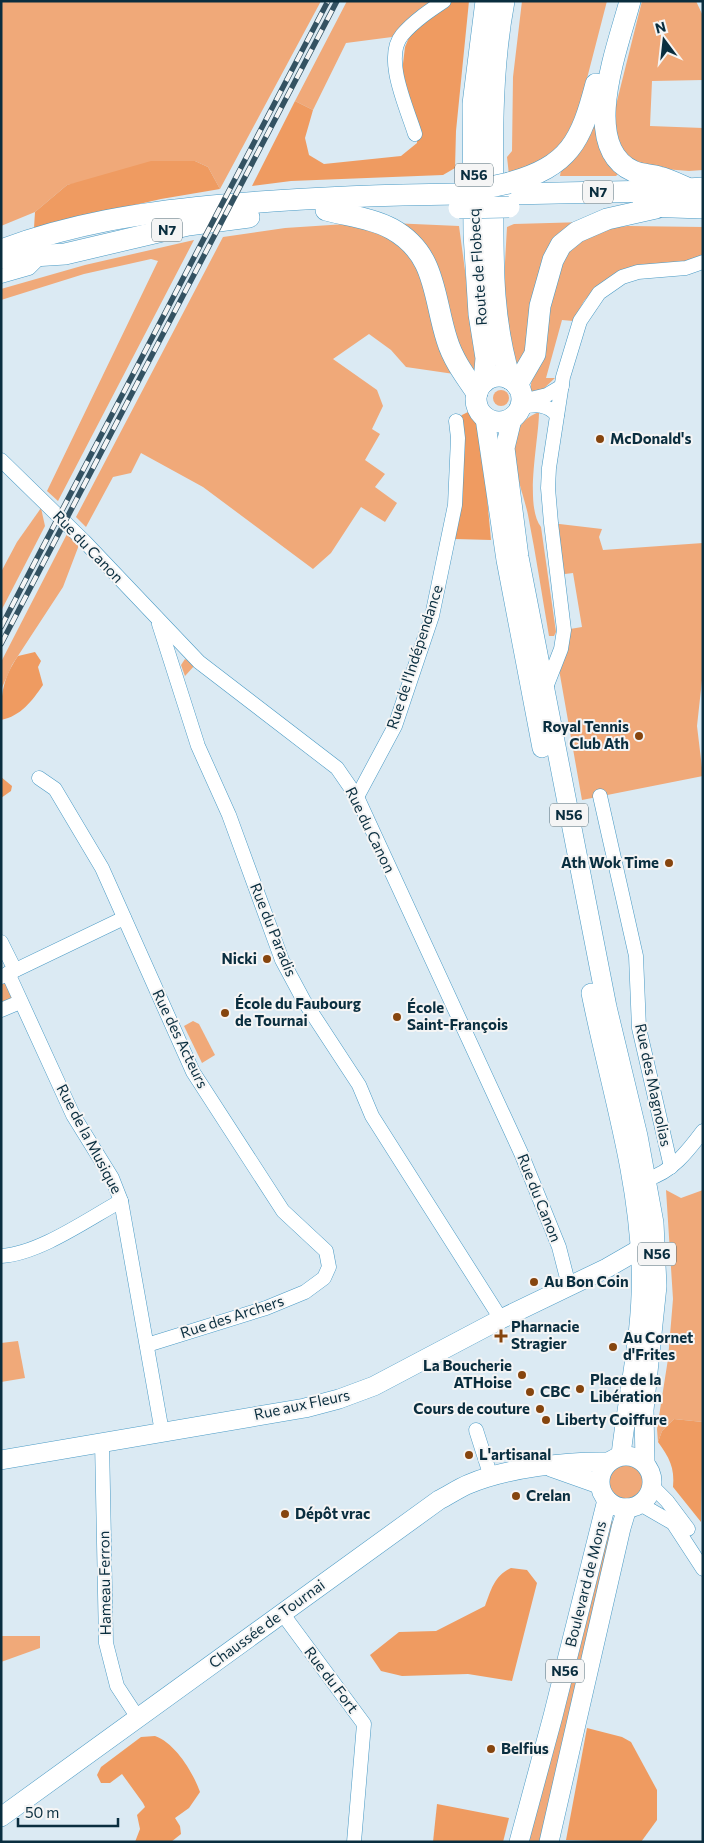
<svg xmlns="http://www.w3.org/2000/svg" width="704" height="1843" viewBox="0 0 704 1843" font-family="Commissioner,sans-serif">
<style>
.green{fill:#f0a979}
.forest{fill:#ef9b61}
.lines{fill:none;stroke-linecap:round;stroke-linejoin:round}
.minor-casing{stroke:#499ac5;stroke-width:15}
.major-casing{stroke:#499ac5;stroke-width:20}
.highway-casing{stroke:#499ac5;stroke-width:22}
.minor{stroke:#fff;stroke-width:14}
.major{stroke:#fff;stroke-width:19}
.highway{stroke:#fff;stroke-width:21}
.rail-casing{stroke:#335262;stroke-width:5.5}
.rail{stroke:#f5f5f5;stroke-width:4;stroke-dasharray:11;stroke-linecap:butt}
.highway-bridge-casing{stroke:#499ac5;stroke-width:22;stroke-linecap:butt}
.highway-bridge{stroke:#fff;stroke-width:21}
.poi-dot{fill:#86450e;stroke:#f5f5f5;stroke-width:2}
.labels{text-anchor:middle;stroke-width:4;stroke-linejoin:round;paint-order:stroke}
.shield{fill:#f5f5f5;stroke:#506a76;stroke-width:1}
.shield-label{font-size:14px;font-weight:bold;fill:#0a2e3f}
.street-label{font-size:15px;fill:#0a2e3f;stroke:#f5f5f5}
.poi-label{font-size:15px;font-weight:bold;fill:#0a2e3f;stroke:#f5f5f5;text-anchor:start}
</style>
<rect width="100%" height="100%" fill="#dbeaf3"/>
<g class="green">
<polygon points="1,1 321,1 220,189 208,167 195,161 67,185 35,212 1,226"/>
<polygon points="347,1 439,1 392,37 346,43 313,110 295,101"/>
<polygon points="522,1 607,1 576,121 555,155 509,175 507,157 512,151 513,77"/>
<polygon points="642,1 696,1 703,16 703,80 652,81 650,126 703,128 703,170 689,171 641,167 623,155 611,125"/>
<polygon points="593,126 597,127 619,173 616,176 560,176 561,170"/>
<polygon points="585,222 568,233 519,375 511,365 504,280 507,227 514,224"/>
<polygon points="391,223 459,226 479,374 463,365 437,274"/>
<polygon points="346,224 391,236 421,270 454,374 406,367 391,350 369,334 333,359 377,390 383,406 372,429 380,434 365,460 385,474 375,487 397,503 385,522 361,507 331,553 313,569 203,487 141,453 131,473 113,477 86,527 76,517 223,237 285,228"/>
<polygon points="628,226 703,227 703,254 698,258 598,285 584,301 573,321 562,320 546,378 555,378 540,392 531,394 531,384 545,312 567,250 578,241 609,228"/>
<polygon points="194,240 58,501 47,491 158,261 151,259 84,274 1,300 1,289 85,265"/>
<circle cx="501" cy="398" r="8"/>
<path d="M539,412C539,440 524,505 541,527L556,632L554,636H549C542,596 536,555 528,515C523,491 509,461 516,436C519,424 528,416 539,412Z"/>
<polygon points="41,508 45,526 1,611 1,572 17,542"/>
<polygon points="551,523 602,529 599,537 603,550 703,543 703,671 697,726 703,776 582,800 557,658 564,630 582,627 573,573 557,575"/>
<polygon points="67,534 79,545 63,587 12,665 1,690 1,662"/>
<polygon points="185,659 195,665 185,676 181,665"/>
<polygon points="1,977 20,1002 1,1010"/>
<polygon points="193,1021 199,1024 215,1055 202,1063 184,1026"/>
<polygon points="666,1190 681,1198 703,1190 703,1422 674,1419 662,1431 658,1442 657,1429 668,1359 673,1299"/>
<polygon points="18,1341 25,1378 1,1382 1,1343"/>
<circle cx="625" cy="1481" r="19"/>
<polygon points="606,1520 619,1523 544,1842 524,1842"/>
<polygon points="1,1636 40,1636 40,1648 1,1662"/>
</g>
<g class="forest">
<polygon points="452,1 469,1 456,131 455,168 443,175 291,181 252,186 295,101 313,110 305,138 309,155 324,164 401,156 417,143 417,130 402,72 405,47 410,35"/>
<polygon points="151,161 195,161 208,167 220,189 161,199 34,228 35,212 67,185"/>
<polygon points="468,412 475,415 480,421 491,540 455,539 456,421 462,415"/>
<path d="M35,652L41,661L38,667L43,685C32,701 21,716 1,720C1,693 3,678 18,656Z"/>
<polygon points="1,777 12,786 11,791 1,798"/>
<path d="M674,1419L703,1422L701,1522L673,1487C675,1468 669,1457 658,1442L662,1431Z"/>
<path d="M511,1568L527,1570L537,1583L512,1681L468,1674L402,1676L381,1671L370,1655L399,1632L436,1631L485,1606C491,1590 494,1576 511,1568Z"/>
<polygon points="587,1728 622,1737 631,1742 657,1790 657,1820 641,1842 566,1840"/>
<path d="M155,1736C175,1743 193,1772 200,1792L189,1808L175,1818L180,1826L181,1834L171,1842H135L140,1829L137,1815L145,1807L143,1803L122,1774L110,1783H101L97,1775L101,1767L141,1737Z"/>
<polygon points="437,1804 509,1818 503,1842 433,1842"/>
</g>
<g class="lines">
<defs>
<g id="minor">
<path d="M415,134C407,108 383,58 402,35C414,21 429,11 444,1"/>
<polyline points="1,276 29,268 41,256"/>
<polyline points="522,401 547,395 562,386"/>
<path d="M523,407C536,404 547,404 557,415"/>
<polyline points="1,460 84,541 199,662 337,768 357,797 521,1153 559,1247 569,1286"/>
<polyline points="159,624 198,746 229,815 282,960 304,1001 359,1085 372,1116 501,1319"/>
<polyline points="545,690 561,649 564,630 551,523 548,488 549,468 563,377 580,321 599,293 622,277 638,272 686,268 703,262"/>
<polyline points="39,778 55,789 102,868 193,1072 283,1211 326,1251 329,1267 324,1278 305,1292 266,1308 147,1345"/>
<polyline points="600,796 636,956 639,1028 671,1167"/>
<polyline points="357,797 395,726 432,616 455,505 458,438 456,421"/>
<polyline points="1,942 15,970"/>
<polyline points="8,973 73,1115 112,1178 121,1201 162,1432"/>
<polyline points="1,977 124,918"/>
<polyline points="1,1010 20,1002"/>
<path d="M647,1179C671,1173 688,1151 703,1131"/>
<path d="M1,1256C39,1254 88,1219 121,1201"/>
<polyline points="476,1430 491,1477"/>
<polyline points="102,1441 106,1643 117,1686 138,1718"/>
<polyline points="652,1486 667,1501 688,1529"/>
<polyline points="640,1504 673,1523 703,1569"/>
<polyline points="282,1613 364,1724 354,1842"/>
</g>
<g id="major">
<polyline points="485,418 506,560 542,748"/>
<polyline points="512,419 505,448 519,557 607,1007 638,1136 654,1223 657,1286 644,1410 645,1463"/>
<path d="M591,993C609,1083 638,1172 641,1264C644,1328 628,1392 621,1455"/>
<circle cx="626" cy="1482" r="26"/>
<polyline points="1,1460 305,1408 339,1399 374,1386 501,1319 607,1268 640,1249 645,1249 650,1253"/>
<polyline points="551,1467 599,1484"/>
<path d="M1,1817L439,1500C449,1495 459,1488 469,1484C507,1468 567,1461 608,1462"/>
<polyline points="519,1842 553,1716 607,1500"/>
<polyline points="549,1842 621,1528 627,1508"/>
</g>
<g id="highway">
<path d="M504,1C492,65 492,130 493,194C493,259 491,316 510,379"/>
<path d="M630,1C619,44 578,146 633,171C641,175 650,174 659,177C668,179 678,184 687,188"/>
<path d="M509,183C570,166 581,141 596,84"/>
<polyline points="509,194 657,191 703,188"/>
<polyline points="643,206 703,208"/>
<path d="M326,210C348,216 372,218 392,229C437,254 433,297 447,340C453,360 466,377 477,393"/>
<path d="M1,250C71,224 139,213 212,206C294,198 376,195 458,194"/>
<polyline points="1,258 65,254 188,225 249,217"/>
<circle cx="499" cy="399" r="23"/>
<polyline points="484,382 486,358 479,314 474,234 473,104 486,1"/>
<polyline points="517,385 535,354 540,306 553,260 561,245 577,232 607,219 656,208"/>
</g>
</defs>
<use href="#minor" class="minor-casing"/>
<use href="#major" class="major-casing"/>
<use href="#highway" class="highway-casing"/>
<use href="#minor" class="minor"/>
<use href="#major" class="major"/>
<use href="#highway" class="highway"/>
<defs>
<g id="rail">
<polyline points="1,627 328,1"/>
<polyline points="1,644 337,1"/>
</g>
</defs>
<use href="#rail" class="rail-casing"/>
<use href="#rail" class="rail"/>
<defs>
<g id="highway-bridge">
<polyline points="458,194 509,183"/>
<polyline points="459,208 509,207"/>
</g>
</defs>
<use href="#highway-bridge" class="highway-bridge-casing"/>
<use href="#highway-bridge" class="highway-bridge"/>
</g>
<g class="poi-dot">
<circle cx="600" cy="439" r="5"/>
<circle cx="639" cy="736" r="5"/>
<circle cx="669" cy="863" r="5"/>
<circle cx="267" cy="959" r="5"/>
<circle cx="225" cy="1013" r="5"/>
<circle cx="397" cy="1017" r="5"/>
<circle cx="534" cy="1282" r="5"/>
<path d="M498.5 1328.5h5v5h5v5h-5v5h-5v-5h-5v-5h5z"/>
<circle cx="613" cy="1347" r="5"/>
<circle cx="522" cy="1375" r="5"/>
<circle cx="580" cy="1389" r="5"/>
<circle cx="530" cy="1392" r="5"/>
<circle cx="540" cy="1409" r="5"/>
<circle cx="546" cy="1420" r="5"/>
<circle cx="469" cy="1455" r="5"/>
<circle cx="516" cy="1496" r="5"/>
<circle cx="285" cy="1514" r="5"/>
<circle cx="491" cy="1749" r="5"/>
</g>
<g class="labels">
<g class="shield">
<rect x="455" y="163.5" width="38" height="23" rx="4"/>
<rect x="583" y="180.5" width="30" height="23" rx="4"/>
<rect x="152" y="218.5" width="30" height="23" rx="4"/>
<rect x="550" y="803.5" width="38" height="23" rx="4"/>
<rect x="638" y="1242.5" width="38" height="23" rx="4"/>
<rect x="546" y="1659.5" width="38" height="23" rx="4"/>
</g>
<g class="shield-label">
<text x="474" y="180">N56</text>
<text x="598" y="197">N7</text>
<text x="167" y="235">N7</text>
<text x="569" y="820">N56</text>
<text x="657" y="1259">N56</text>
<text x="565" y="1676">N56</text>
</g>
<g class="street-label">
<text transform="translate(478 267) rotate(-94)" y="5">Route de Flobecq</text>
<text transform="translate(88 547) rotate(46)" y="5">Rue du Canon</text>
<text transform="translate(415 657) rotate(-72)" y="5">Rue de l'Indépendance</text>
<text transform="translate(370 830) rotate(64)" y="5">Rue du Canon</text>
<text transform="translate(273 930) rotate(68)" y="5">Rue du Paradis</text>
<text transform="translate(180 1039) rotate(64)" y="5">Rue des Acteurs</text>
<text transform="translate(653 1085) rotate(78)" y="5">Rue des Magnolias</text>
<text transform="translate(89 1139) rotate(62)" y="5">Rue de la Musique</text>
<text transform="translate(539 1198) rotate(68)" y="5">Rue du Canon</text>
<text transform="translate(232 1317) rotate(-18)" y="5">Rue des Archers</text>
<text transform="translate(302 1405) rotate(-12)" y="5">Rue aux Fleurs</text>
<text transform="translate(105 1583) rotate(-91)" y="5">Hameau Ferron</text>
<text transform="translate(586 1584) rotate(-76)" y="5">Boulevard de Mons</text>
<text transform="translate(267 1624) rotate(-36)" y="5">Chaussée de Tournai</text>
<text transform="translate(331 1680) rotate(53)" y="5">Rue du Fort</text>
</g>
<g class="poi-label">
<text x="610" y="444">McDonald's</text>
<text x="629" y="732" text-anchor="end">Royal Tennis<tspan x="629" dy="17">Club Ath</tspan></text>
<text x="659" y="868" text-anchor="end">Ath Wok Time</text>
<text x="257" y="964" text-anchor="end">Nicki</text>
<text x="235" y="1009">École du Faubourg<tspan x="235" dy="17">de Tournai</tspan></text>
<text x="407" y="1013">École<tspan x="407" dy="17">Saint-François</tspan></text>
<text x="544" y="1287">Au Bon Coin</text>
<text x="511" y="1332">Pharnacie<tspan x="511" dy="17">Stragier</tspan></text>
<text x="623" y="1343">Au Cornet<tspan x="623" dy="17">d'Frites</tspan></text>
<text x="512" y="1371" text-anchor="end">La Boucherie<tspan x="512" dy="17">ATHoise</tspan></text>
<text x="590" y="1385">Place de la<tspan x="590" dy="17">Libération</tspan></text>
<text x="540" y="1397">CBC</text>
<text x="530" y="1414" text-anchor="end">Cours de couture</text>
<text x="556" y="1425">Liberty Coiffure</text>
<text x="479" y="1460">L'artisanal</text>
<text x="526" y="1501">Crelan</text>
<text x="295" y="1519">Dépôt vrac</text>
<text x="501" y="1754">Belfius</text>
</g>
</g>
<rect width="704" height="1843" fill="none" stroke="#0a2e3f" stroke-width="5"/>
<g transform="translate(664 40) rotate(345)" stroke="#f5f5f5" stroke-width="4" paint-order="stroke">
<path d="M0-4L9 19L0 12L-9 19Z" fill="#0a2e3f"/>
<text y="-8" font-size="14" font-weight="bold" text-anchor="middle" fill="#0a2e3f">N</text>
</g>
<path d="M18 1818v8h100v-8" fill="none" stroke="#0a2e3f" stroke-width="2.5"/>
<text x="25" y="1818" font-size="15" fill="#0a2e3f" stroke="#f5f5f5" stroke-width="4" paint-order="stroke">50 m</text>
</svg>
